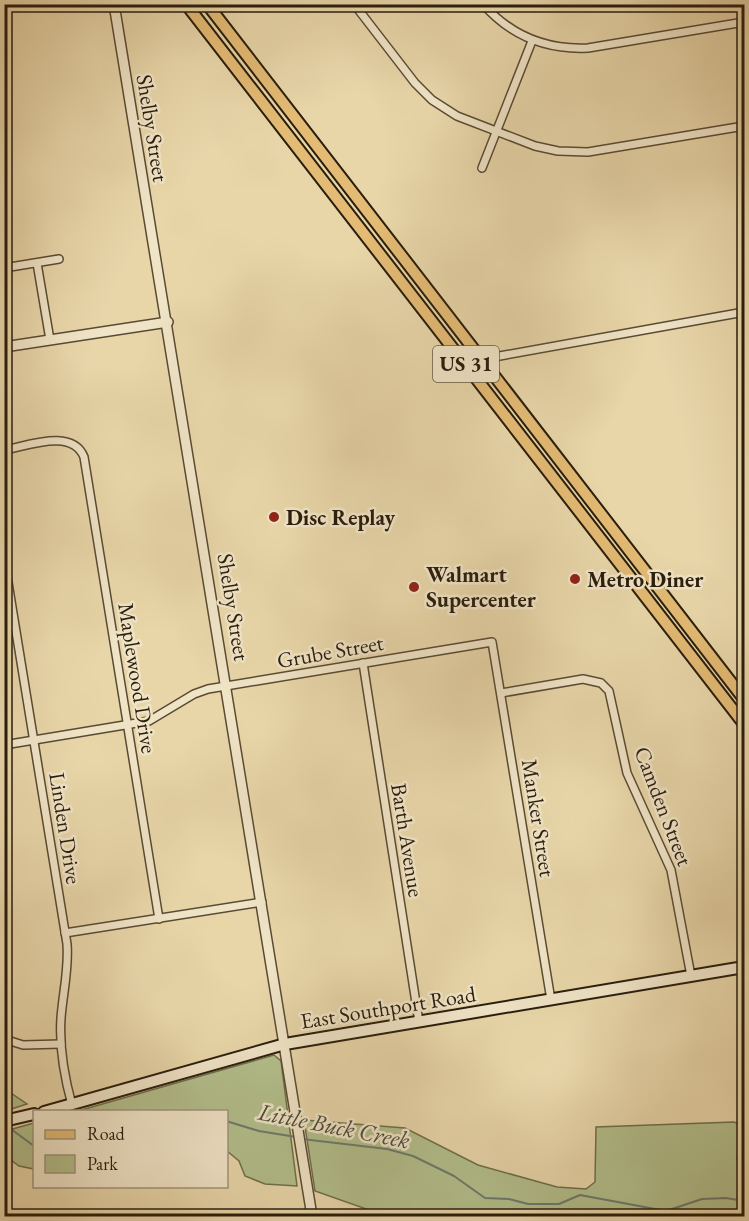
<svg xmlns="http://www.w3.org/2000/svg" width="749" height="1221" viewBox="0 0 749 1221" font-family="'EB Garamond',serif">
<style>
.green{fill:#b2be8b;stroke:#6e6e4c;stroke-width:1.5}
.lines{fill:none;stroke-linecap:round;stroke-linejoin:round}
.stream{stroke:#6c7a6d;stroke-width:2}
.minor-casing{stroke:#594b33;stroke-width:10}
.tertiary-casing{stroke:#594b33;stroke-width:12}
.secondary-casing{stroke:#291d0c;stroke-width:14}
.primary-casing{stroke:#291d0c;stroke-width:14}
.minor{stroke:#f0e4c7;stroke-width:7}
.tertiary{stroke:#f0e4c7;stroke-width:9}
.secondary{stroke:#f0e4c7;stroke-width:10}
.primary{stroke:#e4bb74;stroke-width:10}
.poi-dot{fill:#8f2418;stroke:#f0e4c7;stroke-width:2}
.labels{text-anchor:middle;stroke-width:5;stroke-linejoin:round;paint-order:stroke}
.shield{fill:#f0e4c7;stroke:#655944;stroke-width:1.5}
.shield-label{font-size:21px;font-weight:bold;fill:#291d0c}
.street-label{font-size:22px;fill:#291d0c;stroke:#f0e4c7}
.poi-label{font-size:22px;font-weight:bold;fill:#291d0c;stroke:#f0e4c7;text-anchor:start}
.water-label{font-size:24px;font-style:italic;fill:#4a4c3c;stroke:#f0e4c7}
</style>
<rect width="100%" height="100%" fill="#e8d6a9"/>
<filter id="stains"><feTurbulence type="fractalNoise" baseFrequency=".00333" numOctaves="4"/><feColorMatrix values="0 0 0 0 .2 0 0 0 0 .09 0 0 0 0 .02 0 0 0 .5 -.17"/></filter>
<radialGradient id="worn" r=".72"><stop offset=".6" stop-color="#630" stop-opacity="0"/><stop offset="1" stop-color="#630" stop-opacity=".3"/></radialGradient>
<g class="green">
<polygon points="274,1055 281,1061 297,1186 265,1184 245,1176 239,1161 227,1151 226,1112 78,1111"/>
<polygon points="5,1089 27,1104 5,1111"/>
<polygon points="304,1120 405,1128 478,1165 557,1187 586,1189 595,1182 596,1127 734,1122 744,1126 744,1142 740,1143 737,1158 744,1163 744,1216 386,1216 315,1191"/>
<polygon points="34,1123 34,1169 19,1166 4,1155 5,1131"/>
</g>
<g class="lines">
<g class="stream">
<polyline points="226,1121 259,1131 296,1137"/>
<polyline points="4,1124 34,1146"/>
<polyline points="302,1139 387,1149 413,1156 454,1176 485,1198 509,1199 528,1204 559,1204 580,1195 666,1211 702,1199 726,1198 744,1201"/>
</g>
<defs>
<g id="minor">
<polyline points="354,4 415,83 432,100 457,116 535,146 558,151 588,152 744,126"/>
<path d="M483,4C511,36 546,50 588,48L744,22"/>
<polyline points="743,4 744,12"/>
<polyline points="482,168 532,41"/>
<polyline points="37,263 50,340"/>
<polyline points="4,268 59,259"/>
<polyline points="467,366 483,359 744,312"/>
<path d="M4,450C28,446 72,428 84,457L159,919"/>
<path d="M4,558L67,944C69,969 63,992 61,1018C59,1048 64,1076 72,1105"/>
<polyline points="363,663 419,1022"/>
<polyline points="501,693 583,679 601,683 609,691 627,773 671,870 691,976"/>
<polyline points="4,745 149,721 194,694 208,689 492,642 551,1000"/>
<polyline points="65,933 262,902"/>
<polyline points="4,1039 23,1045 61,1044"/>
</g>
<g id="tertiary">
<polyline points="114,4 312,1216"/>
<polyline points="4,347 168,322"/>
</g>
<g id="secondary">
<polyline points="44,1112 285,1044 744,967"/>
<polyline points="4,1121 34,1114"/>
</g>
<g id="primary">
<polyline points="186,4 744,724"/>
<polyline points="207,4 744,699"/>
</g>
</defs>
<use href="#minor" class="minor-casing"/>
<use href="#tertiary" class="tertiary-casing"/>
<use href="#secondary" class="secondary-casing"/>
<use href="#primary" class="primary-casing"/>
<use href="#minor" class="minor"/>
<use href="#tertiary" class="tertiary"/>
<use href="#secondary" class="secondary"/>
<use href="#primary" class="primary"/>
</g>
<g class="poi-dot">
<circle cx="274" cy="517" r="6"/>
<circle cx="575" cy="579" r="6"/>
<circle cx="414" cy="587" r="6"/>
</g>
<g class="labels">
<rect class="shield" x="433" y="346" width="66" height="36" rx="4.5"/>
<g class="shield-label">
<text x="466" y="371">US 31</text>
</g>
<g class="street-label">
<text transform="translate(153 128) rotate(81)" y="8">Shelby Street</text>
<text transform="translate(234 607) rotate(81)" y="8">Shelby Street</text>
<text transform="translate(330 651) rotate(-10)" y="8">Grube Street</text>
<text transform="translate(138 678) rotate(81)" y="8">Maplewood Drive</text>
<text transform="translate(664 806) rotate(69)" y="8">Camden Street</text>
<text transform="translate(539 818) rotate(81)" y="8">Manker Street</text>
<text transform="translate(66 828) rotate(81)" y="8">Linden Drive</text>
<text transform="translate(408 840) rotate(81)" y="8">Barth Avenue</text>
<text transform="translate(388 1007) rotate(-9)" y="8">East Southport Road</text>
</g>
<g class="poi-label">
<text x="286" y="525">Disc Replay</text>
<text x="426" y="582">Walmart<tspan x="426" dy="25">Supercenter</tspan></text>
<text x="587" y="587">Metro Diner</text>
</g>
<g class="water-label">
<text transform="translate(334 1126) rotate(11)" y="8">Little Buck Creek</text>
</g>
</g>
<rect width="749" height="1221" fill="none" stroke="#e8d6a9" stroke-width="24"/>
<rect x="6" y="6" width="737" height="1209" fill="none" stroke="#291d0c" stroke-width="3"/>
<rect x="12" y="12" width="725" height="1197" fill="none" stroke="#291d0c" stroke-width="1.5"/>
<rect x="33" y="1110" width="195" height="78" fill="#f0e4c7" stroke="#a0947c" stroke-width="1.5"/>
<rect x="45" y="1130" width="30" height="9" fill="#e4bb74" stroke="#a0947c" stroke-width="1.5"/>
<text x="87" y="1140" font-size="18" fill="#291d0c">Road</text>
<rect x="45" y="1155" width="30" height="18" fill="#b2be8b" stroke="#a0947c" stroke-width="1.5"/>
<text x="87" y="1170" font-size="18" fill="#291d0c">Park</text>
<rect width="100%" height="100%" filter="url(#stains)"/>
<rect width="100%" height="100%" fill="url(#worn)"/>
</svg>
